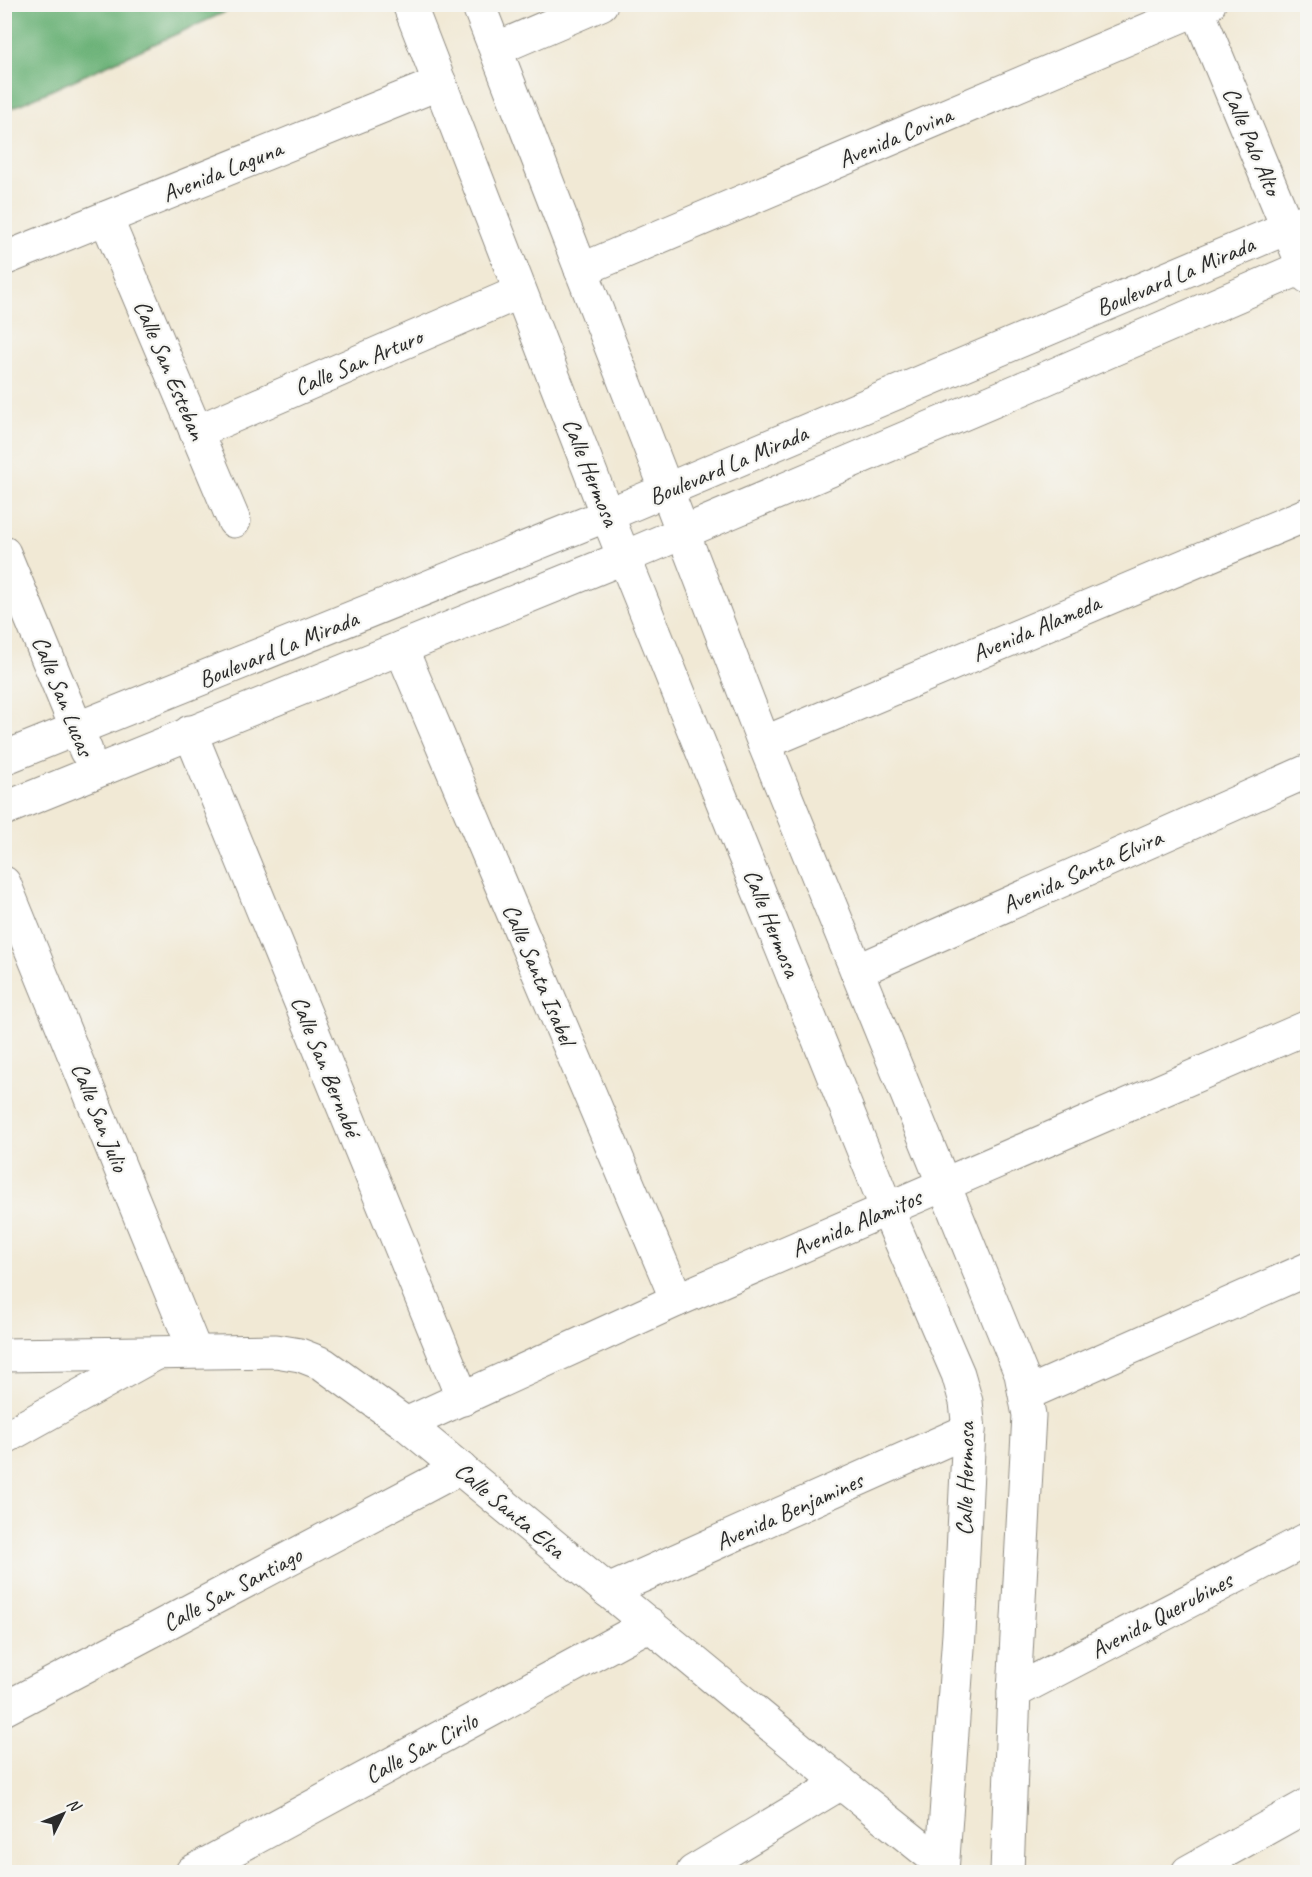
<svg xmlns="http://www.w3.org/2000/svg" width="1312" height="1877" viewBox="0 0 1312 1877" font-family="Caveat,sans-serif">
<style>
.forest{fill:#6cb278;stroke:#4c6e52;stroke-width:1.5}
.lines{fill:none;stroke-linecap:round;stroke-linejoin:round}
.minor-casing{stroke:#8e8a80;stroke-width:35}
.tertiary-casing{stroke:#8e8a80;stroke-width:35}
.minor{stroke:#fff;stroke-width:33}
.tertiary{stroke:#fff;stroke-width:33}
.labels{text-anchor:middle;stroke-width:4.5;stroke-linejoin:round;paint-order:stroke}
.street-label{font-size:24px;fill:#2b2b2b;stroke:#f6f6f2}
</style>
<rect width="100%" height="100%" fill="#f6f6f2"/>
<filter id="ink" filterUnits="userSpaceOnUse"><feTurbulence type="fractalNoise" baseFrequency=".0167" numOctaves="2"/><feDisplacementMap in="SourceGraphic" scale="12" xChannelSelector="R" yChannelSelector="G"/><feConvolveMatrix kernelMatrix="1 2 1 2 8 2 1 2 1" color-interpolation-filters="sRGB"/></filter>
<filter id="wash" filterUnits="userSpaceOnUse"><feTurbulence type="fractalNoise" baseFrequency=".008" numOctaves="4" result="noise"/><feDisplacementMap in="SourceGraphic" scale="24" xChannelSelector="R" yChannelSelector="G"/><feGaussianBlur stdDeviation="1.35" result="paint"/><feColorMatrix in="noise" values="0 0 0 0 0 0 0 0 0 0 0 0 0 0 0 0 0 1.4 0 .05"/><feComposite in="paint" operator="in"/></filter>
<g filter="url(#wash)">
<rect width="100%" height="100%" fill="#f1e9d5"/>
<polygon class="forest" points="5,4 241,4 241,5 5,111"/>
</g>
<g filter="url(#ink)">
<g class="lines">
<defs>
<g id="minor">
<polyline points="478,4 667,491"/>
<polyline points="1195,4 1308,277"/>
<polyline points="496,49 601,4"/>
<polyline points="106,218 234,521"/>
<polyline points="4,259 440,83"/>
<polyline points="581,270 1209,4"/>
<polyline points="196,432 520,292"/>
<polyline points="4,553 86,751"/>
<polyline points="401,648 677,1300"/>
<polyline points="190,732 463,1399"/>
<polyline points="764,743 1308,514"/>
<polyline points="4,758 607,515 409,4"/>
<polyline points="4,809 625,557"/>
<polyline points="4,883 195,1351"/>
<polyline points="857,971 1308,771"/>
<polyline points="4,1355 276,1351 300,1355 323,1364 406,1424 841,1783 942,1864"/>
<polyline points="1026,1394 1308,1269"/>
<polyline points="406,1424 677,1300 1308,1027"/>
<polyline points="4,1438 155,1354"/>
<polyline points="608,1591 969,1430"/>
<polyline points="1014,1692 1308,1539"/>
<polyline points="4,1709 460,1468"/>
<polyline points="192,1872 650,1624"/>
<polyline points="693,1872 841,1783"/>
<polyline points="1188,1872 1308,1805"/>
</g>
<g id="tertiary">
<polyline points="667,491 764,743 1021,1374 1029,1415 1014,1692 1007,1872"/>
<polyline points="625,557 1019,390 1308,265"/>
<polyline points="942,1872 959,1634 969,1430 966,1402 958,1374 887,1209 607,515 1308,219"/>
</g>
</defs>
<use href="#minor" class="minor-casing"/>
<use href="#tertiary" class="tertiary-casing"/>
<use href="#minor" class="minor"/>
<use href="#tertiary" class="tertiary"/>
</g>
</g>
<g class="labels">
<g class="street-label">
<text transform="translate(895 137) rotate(-23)" y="8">Avenida Covina</text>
<text transform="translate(1252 141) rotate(67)" y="8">Calle Palo Alto</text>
<text transform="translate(222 171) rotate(-22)" y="8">Avenida Laguna</text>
<text transform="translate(1175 276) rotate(-23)" y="8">Boulevard La Mirada</text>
<text transform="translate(358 362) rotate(-23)" y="8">Calle San Arturo</text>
<text transform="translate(170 370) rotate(67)" y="8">Calle San Esteban</text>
<text transform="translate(728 465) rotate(-23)" y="8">Boulevard La Mirada</text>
<text transform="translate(591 472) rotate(68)" y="8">Calle Hermosa</text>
<text transform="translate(1036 628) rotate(-23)" y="8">Avenida Alameda</text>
<text transform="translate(278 649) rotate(-22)" y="8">Boulevard La Mirada</text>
<text transform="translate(63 696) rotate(68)" y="8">Calle San Lucas</text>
<text transform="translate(1082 871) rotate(-24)" y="8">Avenida Santa Elvira</text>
<text transform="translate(772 923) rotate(68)" y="8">Calle Hermosa</text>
<text transform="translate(539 974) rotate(67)" y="8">Calle Santa Isabel</text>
<text transform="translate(326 1066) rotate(68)" y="8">Calle San Bernabé</text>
<text transform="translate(100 1117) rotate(68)" y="8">Calle San Julio</text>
<text transform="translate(856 1223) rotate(-23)" y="8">Avenida Alamitos</text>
<text transform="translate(965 1479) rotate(-89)" y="8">Calle Hermosa</text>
<text transform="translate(510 1510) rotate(40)" y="8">Calle Santa Elsa</text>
<text transform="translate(789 1511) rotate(-24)" y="8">Avenida Benjamines</text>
<text transform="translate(232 1589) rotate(-28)" y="8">Calle San Santiago</text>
<text transform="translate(1161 1615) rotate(-28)" y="8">Avenida Querubines</text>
<text transform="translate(421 1748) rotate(-28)" y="8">Calle San Cirilo</text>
</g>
</g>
<rect width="1312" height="1877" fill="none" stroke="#f6f6f2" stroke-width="24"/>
<g transform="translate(63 1814) rotate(47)" stroke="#f6f6f2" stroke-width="4.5" paint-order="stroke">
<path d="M0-4.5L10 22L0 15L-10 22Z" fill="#2b2b2b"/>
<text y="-9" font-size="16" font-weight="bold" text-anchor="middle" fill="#2b2b2b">N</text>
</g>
</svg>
